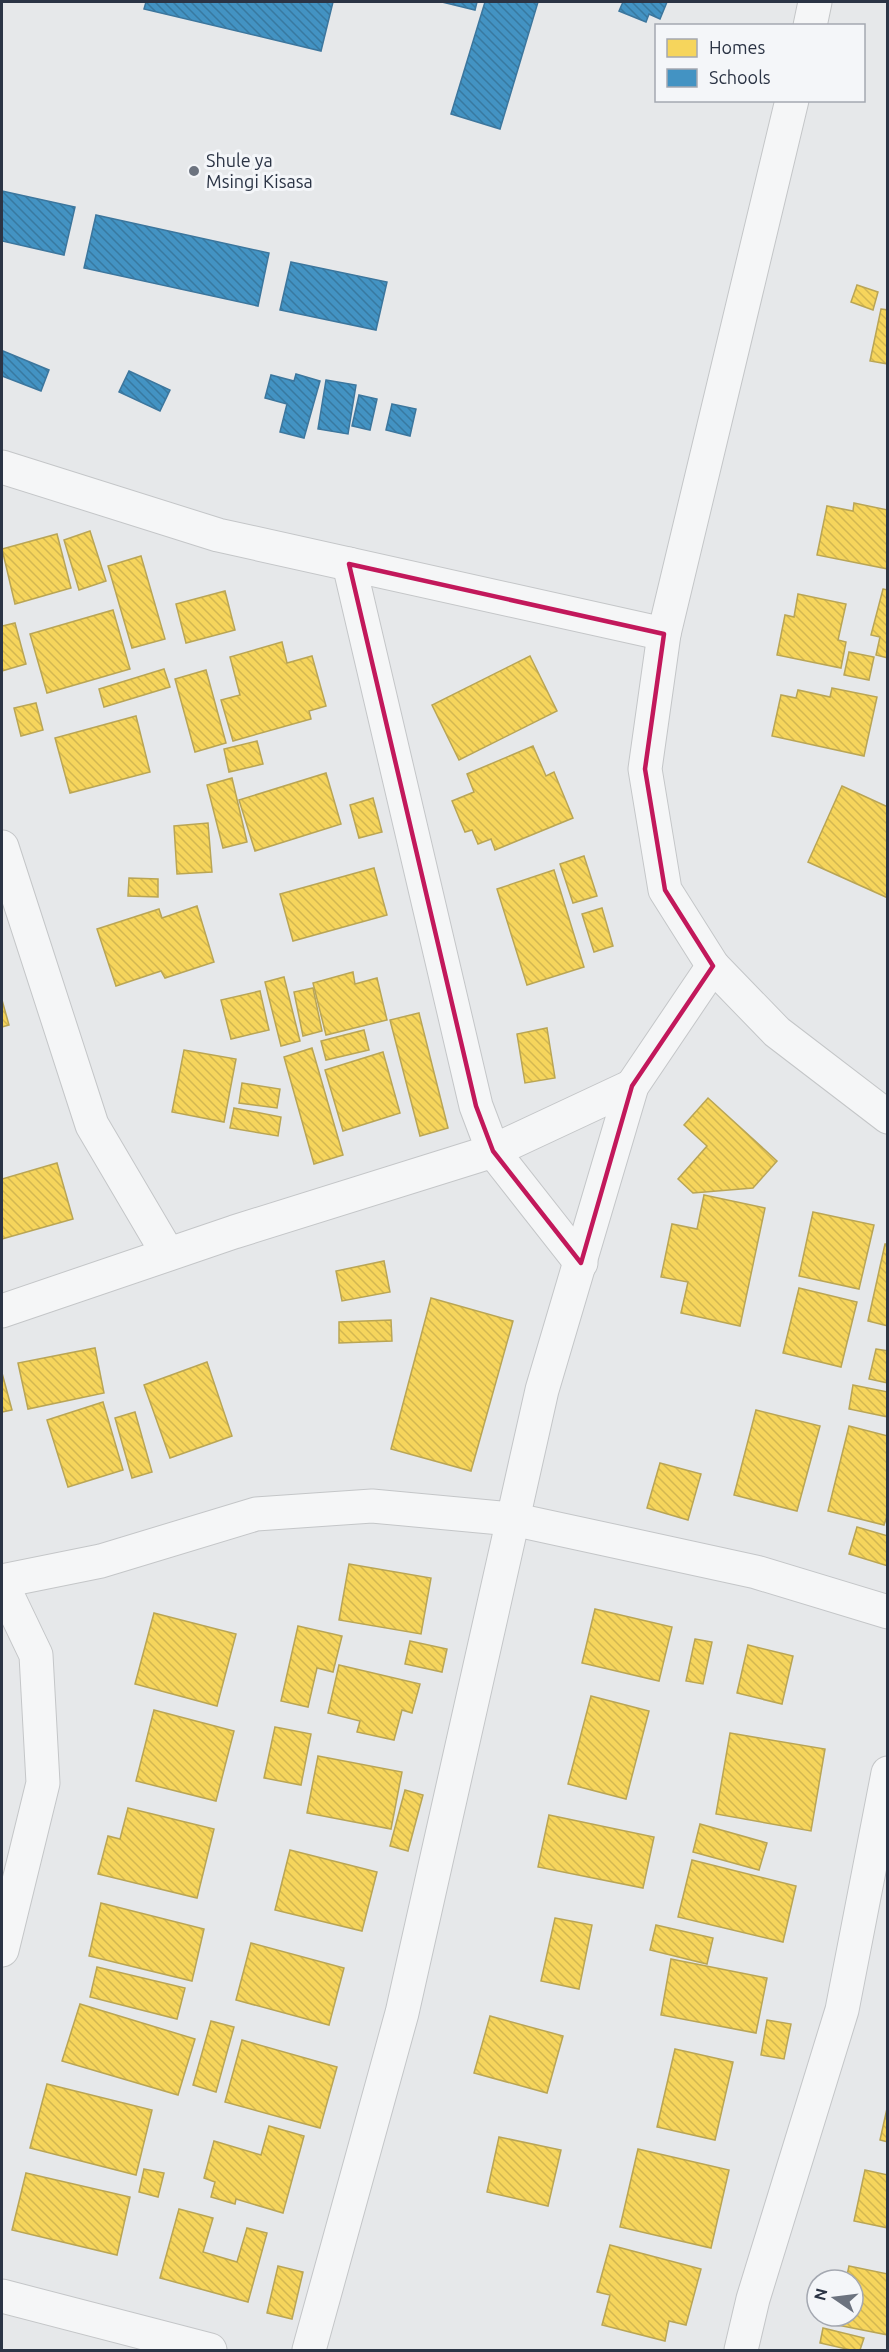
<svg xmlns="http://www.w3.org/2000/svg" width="889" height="2352" viewBox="0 0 889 2352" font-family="Ubuntu,sans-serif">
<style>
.homes{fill:url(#homes-back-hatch);stroke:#b9a555;stroke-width:1.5}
.schools{fill:url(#schools-back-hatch);stroke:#3c769d;stroke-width:1.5}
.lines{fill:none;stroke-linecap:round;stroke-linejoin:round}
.minor-casing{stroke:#c4c6c8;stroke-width:35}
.minor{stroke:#f5f6f7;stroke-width:33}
.marked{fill:none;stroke:#c2185b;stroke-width:4.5;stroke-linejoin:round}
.poi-dot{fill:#6c737f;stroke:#f4f6f9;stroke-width:2}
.labels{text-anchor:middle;stroke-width:6;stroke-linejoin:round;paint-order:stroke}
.poi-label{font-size:18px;fill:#2b3445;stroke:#f4f6f9;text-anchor:start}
</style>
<defs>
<pattern id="homes-back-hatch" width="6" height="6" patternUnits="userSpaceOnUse" patternTransform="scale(1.5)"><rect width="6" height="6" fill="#f6d55c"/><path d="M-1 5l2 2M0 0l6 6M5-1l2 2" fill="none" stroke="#d3b751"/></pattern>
<pattern id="schools-back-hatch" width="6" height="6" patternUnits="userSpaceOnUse" patternTransform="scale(1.5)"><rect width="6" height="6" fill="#4393c3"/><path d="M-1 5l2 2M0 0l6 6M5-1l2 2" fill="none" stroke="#3879a0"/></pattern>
</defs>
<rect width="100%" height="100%" fill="#e6e8ea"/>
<g class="homes">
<polygon points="857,285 878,292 873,310 851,302"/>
<polygon points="881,309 888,310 888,364 870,361"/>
<polygon points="854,503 888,510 888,569 817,555 827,506 853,511"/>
<polygon points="90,531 106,581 79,590 64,540"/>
<polygon points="57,534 71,588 15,604 2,549"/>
<polygon points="141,556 165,639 132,648 108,566"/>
<polygon points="883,589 888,590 888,658 876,655 880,637 871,635"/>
<polygon points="225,591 235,630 186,643 176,604"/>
<polygon points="798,594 846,604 838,640 846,642 841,668 777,655 785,615 794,617"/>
<polygon points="113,610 130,669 47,693 30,634"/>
<polygon points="15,623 26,664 2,671 2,626"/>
<polygon points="282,642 287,663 312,656 326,706 309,711 311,719 233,741 221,700 240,695 230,657"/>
<polygon points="849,652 874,657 869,680 844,675"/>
<polygon points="530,656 557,711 459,760 432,705"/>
<polygon points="164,669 170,687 104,707 99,689"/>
<polygon points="206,670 226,743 195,752 175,679"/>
<polygon points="832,688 877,697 864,756 772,736 781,695 796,698 798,690 830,697"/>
<polygon points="36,703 43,730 21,736 14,708"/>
<polygon points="136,716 150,772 70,793 55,738"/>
<polygon points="257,741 263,764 229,772 224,749"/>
<polygon points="533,746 546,776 554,772 573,818 495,850 491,839 478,844 472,830 465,832 452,801 474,792 467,774"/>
<polygon points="326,773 341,824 255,851 239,800"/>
<polygon points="232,778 247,842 223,848 207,785"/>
<polygon points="842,786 888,807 888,898 808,862"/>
<polygon points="373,798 382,832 359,838 350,805"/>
<polygon points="208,823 212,872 177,874 174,826"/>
<polygon points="584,856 597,896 573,903 560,864"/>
<polygon points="374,868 387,915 293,941 280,894"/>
<polygon points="554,870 584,967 527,985 497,889"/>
<polygon points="129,878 158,879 158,897 128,896"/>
<polygon points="197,906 214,962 165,978 161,971 116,986 97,929 159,909 162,918"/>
<polygon points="602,908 613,946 594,952 582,914"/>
<polygon points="353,972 355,984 377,978 387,1020 326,1035 313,983"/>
<polygon points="284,977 300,1041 281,1046 265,982"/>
<polygon points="313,988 322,1031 303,1036 294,992"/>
<polygon points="260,991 269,1030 231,1039 221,1000"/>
<polygon points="2,1000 9,1025 2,1027"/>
<polygon points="419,1013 448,1128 420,1136 390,1020"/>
<polygon points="547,1028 555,1078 525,1083 517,1034"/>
<polygon points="364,1030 369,1050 326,1060 321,1041"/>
<polygon points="312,1048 343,1155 314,1164 284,1057"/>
<polygon points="184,1050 236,1059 224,1122 172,1112"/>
<polygon points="383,1052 400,1113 343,1131 325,1070"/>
<polygon points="242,1083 280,1089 277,1108 239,1103"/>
<polygon points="708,1098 777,1161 753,1188 693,1193 678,1179 707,1146 684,1125"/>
<polygon points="234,1108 281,1117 278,1136 230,1128"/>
<polygon points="57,1163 73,1219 2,1239 2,1179"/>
<polygon points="704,1195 765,1208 740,1326 681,1313 688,1282 661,1277 672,1224 697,1229"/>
<polygon points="813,1212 874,1225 859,1289 799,1276"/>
<polygon points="885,1244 888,1244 888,1326 868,1321"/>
<polygon points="384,1261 390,1292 342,1301 336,1271"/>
<polygon points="799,1288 857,1302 841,1367 783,1353"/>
<polygon points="431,1298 513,1321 471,1471 391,1449"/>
<polygon points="391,1320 392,1341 339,1343 339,1322"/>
<polygon points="95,1348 104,1393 28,1409 18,1363"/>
<polygon points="876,1349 888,1351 888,1383 869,1379"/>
<polygon points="207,1362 232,1436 170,1458 144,1385"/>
<polygon points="2,1373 12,1410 2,1412"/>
<polygon points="853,1385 888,1392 888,1417 849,1409"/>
<polygon points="103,1402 123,1470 68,1487 47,1420"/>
<polygon points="756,1410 820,1426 797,1511 734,1495"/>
<polygon points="135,1412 152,1472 132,1478 115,1418"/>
<polygon points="849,1426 888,1436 888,1513 884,1525 828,1511"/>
<polygon points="660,1463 701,1474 688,1520 647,1508"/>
<polygon points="857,1527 888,1536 888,1566 849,1554"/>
<polygon points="349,1564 431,1578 421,1634 339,1620"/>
<polygon points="595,1609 672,1627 659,1681 582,1663"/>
<polygon points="154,1613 236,1634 217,1706 135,1684"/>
<polygon points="298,1626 342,1636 333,1672 317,1668 308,1707 281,1701"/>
<polygon points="695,1639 712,1642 703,1684 686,1681"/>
<polygon points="410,1641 447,1649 442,1672 405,1664"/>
<polygon points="748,1645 793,1656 782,1704 737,1693"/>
<polygon points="339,1665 420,1684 412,1713 402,1710 394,1740 357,1732 360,1721 328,1713"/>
<polygon points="591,1696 649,1711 626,1799 568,1784"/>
<polygon points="154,1710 234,1731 216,1801 136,1781"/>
<polygon points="275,1727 311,1734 301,1785 264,1778"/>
<polygon points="730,1733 825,1749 811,1831 716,1814"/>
<polygon points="318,1756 402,1772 391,1829 307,1813"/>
<polygon points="405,1790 423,1795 408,1851 390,1846"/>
<polygon points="128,1808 214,1829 197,1898 98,1874 108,1836 120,1839"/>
<polygon points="549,1815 654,1837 643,1888 538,1867"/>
<polygon points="700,1824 767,1843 759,1870 693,1852"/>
<polygon points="290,1850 377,1872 362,1931 275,1910"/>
<polygon points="692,1860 796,1886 783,1942 678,1917"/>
<polygon points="101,1903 204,1929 192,1981 89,1956"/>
<polygon points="555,1918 592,1925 579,1989 541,1981"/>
<polygon points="656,1925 713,1938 707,1964 650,1950"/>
<polygon points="251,1943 344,1968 329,2025 236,2000"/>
<polygon points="671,1959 767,1978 756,2033 661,2015"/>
<polygon points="97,1967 185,1988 177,2019 90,1997"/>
<polygon points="80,2004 195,2039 178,2095 62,2061"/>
<polygon points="490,2016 563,2036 547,2093 474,2073"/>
<polygon points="767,2020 791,2024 784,2059 761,2055"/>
<polygon points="211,2021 234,2027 216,2092 193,2085"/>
<polygon points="242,2040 337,2067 320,2128 225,2102"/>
<polygon points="675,2049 733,2062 715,2140 657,2127"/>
<polygon points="47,2084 152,2110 136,2175 30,2148"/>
<polygon points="888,2104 888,2142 880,2140"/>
<polygon points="269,2126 304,2136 283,2213 236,2199 235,2204 211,2197 215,2182 204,2178 214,2141 261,2155"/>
<polygon points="499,2137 561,2150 548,2206 487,2192"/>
<polygon points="638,2149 729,2170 711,2248 620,2227"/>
<polygon points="144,2169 164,2173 158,2197 139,2192"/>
<polygon points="865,2170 888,2175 888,2228 854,2221"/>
<polygon points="26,2173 130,2197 117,2255 12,2230"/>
<polygon points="179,2209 213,2218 203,2252 237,2262 247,2228 267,2233 248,2302 160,2278"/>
<polygon points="610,2245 701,2269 686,2325 669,2321 665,2341 602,2325 610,2295 597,2292"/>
<polygon points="278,2266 303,2272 292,2319 267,2313"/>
<polygon points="849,2266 888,2274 888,2335 837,2325 839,2316 853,2316 853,2280 846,2280"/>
<polygon points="823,2328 864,2338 860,2350 851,2350 820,2343"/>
</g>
<g class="schools">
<polygon points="146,2 333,2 321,51 144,9"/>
<polygon points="442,2 477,2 475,10"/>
<polygon points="485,2 538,2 500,129 451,114"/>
<polygon points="623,2 667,2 660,19 649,14 646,22 619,11"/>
<polygon points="2,191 75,207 64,255 2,241"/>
<polygon points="96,215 269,253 258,306 84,268"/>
<polygon points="291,262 387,282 376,330 280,310"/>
<polygon points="3,351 49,370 41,391 2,376"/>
<polygon points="129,371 170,390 160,411 119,392"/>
<polygon points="296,374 320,381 304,438 280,432 287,404 265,398 271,375 294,381"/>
<polygon points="326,380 356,385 348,434 318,429"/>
<polygon points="359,395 377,399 370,430 352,426"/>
<polygon points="392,404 416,409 410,436 386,430"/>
</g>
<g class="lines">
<defs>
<g id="minor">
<polyline points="810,26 815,2"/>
<polyline points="792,100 664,634 645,769 665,890 713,966 777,1032 888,1117"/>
<polyline points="2,467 218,535 664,634"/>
<polyline points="349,564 476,1106 493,1151 581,1263"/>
<polyline points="2,847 92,1125 168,1254"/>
<polyline points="2,1311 234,1232 493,1151 632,1086"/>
<polyline points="2,1581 101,1561 256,1514 372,1506 512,1519 756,1572 888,1612"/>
<polyline points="2,1584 36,1655 43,1783 2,1950"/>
<polyline points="2,2296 210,2350"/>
<polyline points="309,2350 402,2013 542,1390 632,1086 713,966"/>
<polyline points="741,2350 753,2299 842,2010 888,1773"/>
</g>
</defs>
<use href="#minor" class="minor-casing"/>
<use href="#minor" class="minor"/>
</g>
<path class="marked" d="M349,564L664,634L645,769L665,890L713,966L632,1086L581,1263L493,1151L476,1106Z"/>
<circle class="poi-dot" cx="194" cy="171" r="6"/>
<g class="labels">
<g class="poi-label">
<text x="206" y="167">Shule ya<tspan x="206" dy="21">Msingi Kisasa</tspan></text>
</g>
</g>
<rect width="889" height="2352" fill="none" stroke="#2b3445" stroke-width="6"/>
<rect x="655" y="24" width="210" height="78" fill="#f4f6f9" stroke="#a4a8b1" stroke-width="1.5"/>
<rect x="667" y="39" width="30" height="18" fill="#f6d55c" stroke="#a4a8b1" stroke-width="1.5"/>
<text x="709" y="54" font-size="18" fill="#2b3445">Homes</text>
<rect x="667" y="69" width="30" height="18" fill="#4393c3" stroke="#a4a8b1" stroke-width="1.5"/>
<text x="709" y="84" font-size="18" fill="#2b3445">Schools</text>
<g transform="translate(835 2298) rotate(284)"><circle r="28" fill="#f4f6f9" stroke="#a4a8b1" stroke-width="1.5"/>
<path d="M0-4.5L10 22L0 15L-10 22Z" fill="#6c737f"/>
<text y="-9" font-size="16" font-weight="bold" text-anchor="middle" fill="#2b3445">N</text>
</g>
</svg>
